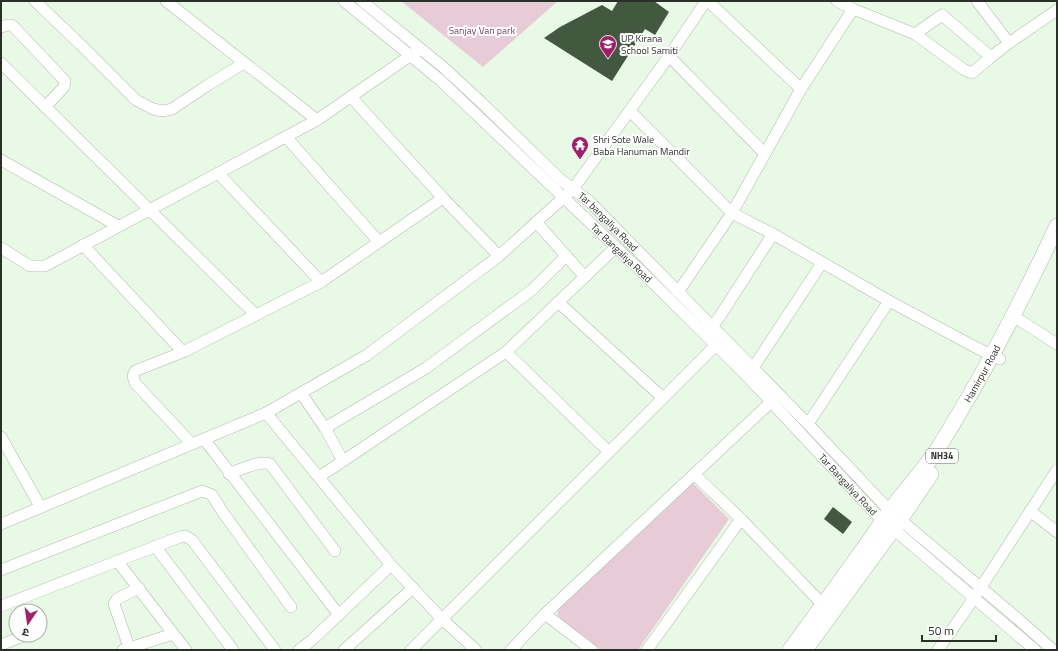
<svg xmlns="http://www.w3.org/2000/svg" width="1058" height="651" viewBox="0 0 1058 651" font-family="'Titillium Web','Noto Sans Devanagari',sans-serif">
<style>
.green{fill:#e7cbd6}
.building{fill:#42593f}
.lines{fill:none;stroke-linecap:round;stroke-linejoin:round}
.minor-casing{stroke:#abbca8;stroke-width:12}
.highway-casing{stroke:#abbca8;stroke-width:16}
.minor{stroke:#fff;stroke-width:11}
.highway{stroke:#fff;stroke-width:15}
.labels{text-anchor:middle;stroke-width:4;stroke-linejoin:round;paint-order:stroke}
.shield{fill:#fff;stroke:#696e68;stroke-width:1}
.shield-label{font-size:9px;font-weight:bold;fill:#293028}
.park-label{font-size:10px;fill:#79445c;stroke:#fff}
.poi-label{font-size:10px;fill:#293028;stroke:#fff;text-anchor:start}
.street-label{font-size:10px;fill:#293028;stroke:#fff}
</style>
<rect width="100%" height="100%" fill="#e8fae5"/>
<g class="green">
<polygon points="401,1 558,1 483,67"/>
<polygon points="691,481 729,519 638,650 601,650 561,619 558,616 558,610"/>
</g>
<g class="building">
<polygon points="618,1 654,1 669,12 655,35 645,29 612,81 544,38 560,27 602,5 612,11"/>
<polygon points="833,507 852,522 843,534 824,519"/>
</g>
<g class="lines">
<defs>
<g id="minor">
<polyline points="35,1 84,48 136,100 153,109 163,111 172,109 208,85 244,63"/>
<polyline points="166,1 317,120"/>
<path id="s1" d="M344,1L440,80L641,271L746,375L876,514L1035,650"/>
<path id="s2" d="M362,1L443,67L483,104L561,180L589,201L808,424L890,511L1017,618L1053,650"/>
<polyline points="708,1 801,89"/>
<polyline points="977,1 1009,43 1057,10"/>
<polyline points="853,9 915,34 963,69 972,73 991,57 1009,43"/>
<polyline points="1,27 8,25 12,25 65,81 64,87 45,107"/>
<polyline points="915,34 942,15 991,57"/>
<polyline points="669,56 765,154"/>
<polyline points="1,63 256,315"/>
<polyline points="351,97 443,198 499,256"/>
<polyline points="630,111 732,213 773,234 889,301 977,348 1000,359"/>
<polyline points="286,137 379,242"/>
<polyline points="1,160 118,226"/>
<polyline points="218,173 321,282"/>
<polyline points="536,222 585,277"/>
<polyline points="83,245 183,352"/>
<polyline points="1,248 30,266 45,266 317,120 417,51"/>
<polyline points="678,292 732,213 801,89 853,9 837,1"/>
<polyline points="558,302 663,398"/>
<polyline points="1012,317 1021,321 1057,344"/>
<polyline points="708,332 720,316 773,234"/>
<polyline points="506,352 609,452"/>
<polyline points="753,368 822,263"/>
<polyline points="301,393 325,428 343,461"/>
<polyline points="266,413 391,565 442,619 476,650"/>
<polyline points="808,424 889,301"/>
<polyline points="325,428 426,368 532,290 566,256"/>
<polyline points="1,437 40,506"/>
<polyline points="204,439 339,615"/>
<polyline points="191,443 135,383 133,376 135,371 183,352 321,282 443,198"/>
<path d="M229,474C239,470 260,460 270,464L335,551"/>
<polyline points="694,474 741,519 823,605"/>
<polyline points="319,477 506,352 616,247"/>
<polyline points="1030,511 1057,532"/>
<polyline points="1,524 266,413 367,355 499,256 573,189 669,56 706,1"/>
<polyline points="155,546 233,650"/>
<polyline points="118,562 186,650"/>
<polyline points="1,570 202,491 212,495 222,511 291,607"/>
<polyline points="1,606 180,537 185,536 192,540 275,650"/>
<polyline points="545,614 592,650"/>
<polyline points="1,645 26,635"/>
<polyline points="129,647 114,604 117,599 139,588"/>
<polyline points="123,650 173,634"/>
<polyline points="299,650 312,640 391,565"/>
<polyline points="344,650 413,588"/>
<polyline points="411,650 720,341"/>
<polyline points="511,650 545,614 771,402"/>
<polyline points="647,650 741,519"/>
<polyline points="938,650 974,598 1057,470"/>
</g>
<g id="highway">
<path id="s3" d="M790,650C823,605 857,559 889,512C904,491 922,472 937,450C982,378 1021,303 1057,226"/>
<polyline points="805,650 900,520 931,474"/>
</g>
</defs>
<use href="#minor" class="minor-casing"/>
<use href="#highway" class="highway-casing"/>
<use href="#minor" class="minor"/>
<use href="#highway" class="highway"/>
</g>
<defs>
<symbol id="school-pin" viewBox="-11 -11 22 30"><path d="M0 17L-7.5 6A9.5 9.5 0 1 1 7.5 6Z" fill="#a31d6a" stroke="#fff"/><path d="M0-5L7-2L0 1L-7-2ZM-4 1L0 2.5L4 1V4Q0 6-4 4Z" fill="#fff"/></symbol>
<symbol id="temple-pin" viewBox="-11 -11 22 30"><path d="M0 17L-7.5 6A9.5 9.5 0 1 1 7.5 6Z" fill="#a31d6a" stroke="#fff"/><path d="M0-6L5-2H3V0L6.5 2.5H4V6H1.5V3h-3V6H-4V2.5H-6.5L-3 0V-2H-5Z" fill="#fff"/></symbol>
</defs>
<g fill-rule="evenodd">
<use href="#school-pin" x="598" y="34" width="20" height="27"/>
<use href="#temple-pin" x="570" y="135" width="20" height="27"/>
</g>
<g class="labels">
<rect class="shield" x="926" y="449" width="32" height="14" rx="3"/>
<g class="shield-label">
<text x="942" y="459">NH34</text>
</g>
<g class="park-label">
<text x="482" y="34">Sanjay Van park</text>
</g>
<g class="poi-label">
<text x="621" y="42">UP Kirana<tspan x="621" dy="12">School Samiti</tspan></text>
<text x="593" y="143">Shri Sote Wale<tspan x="593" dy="12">Baba Hanuman Mandir</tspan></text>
</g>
<g class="street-label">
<text dy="4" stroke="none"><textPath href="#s2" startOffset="331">Tar bangaliya Road</textPath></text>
<text dy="4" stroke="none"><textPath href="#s1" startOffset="375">Tar Bangaliya Road</textPath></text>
<text dy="4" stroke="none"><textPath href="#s3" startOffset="337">Hamirpur Road</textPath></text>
<text dy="4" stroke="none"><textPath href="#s1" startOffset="699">Tar Bangaliya Road</textPath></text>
</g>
</g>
<rect width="1058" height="651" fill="none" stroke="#293028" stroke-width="4"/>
<g transform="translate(28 623) rotate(193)"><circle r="19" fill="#ffffff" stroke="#a9aca9"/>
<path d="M0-3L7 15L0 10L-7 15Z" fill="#a31d6a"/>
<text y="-6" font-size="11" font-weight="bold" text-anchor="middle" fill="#293028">उ</text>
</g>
<path d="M922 635v6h74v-6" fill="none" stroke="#293028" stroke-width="2"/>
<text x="928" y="635" font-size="12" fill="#293028" stroke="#ffffff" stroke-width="3" paint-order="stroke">50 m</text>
</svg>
